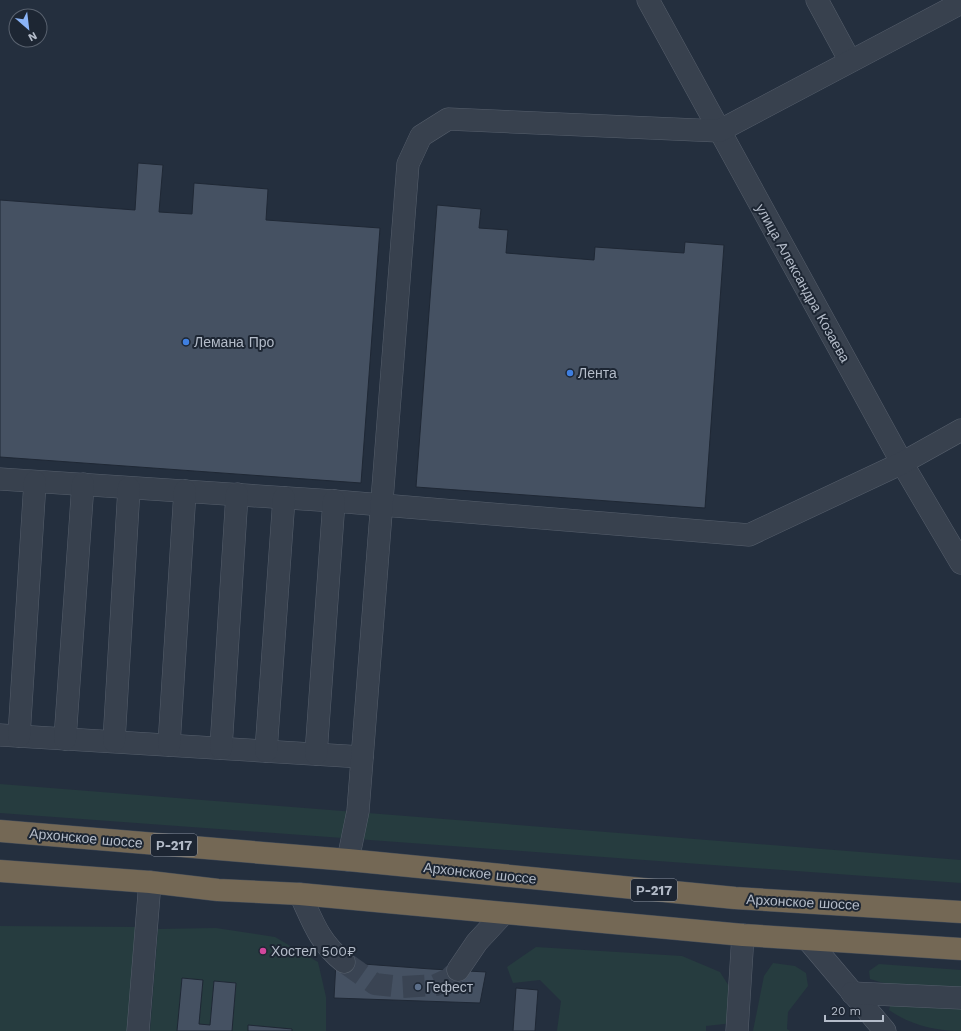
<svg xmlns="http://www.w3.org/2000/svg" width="961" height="1031" viewBox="0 0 961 1031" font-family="'Work Sans',sans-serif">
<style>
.green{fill:#263c3f}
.building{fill:#455162;stroke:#1f2835}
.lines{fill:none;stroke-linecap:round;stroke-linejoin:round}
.minor-tunnel{stroke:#3a4453;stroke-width:22;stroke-dasharray:22 11;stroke-linecap:butt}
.minor-casing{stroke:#565f6c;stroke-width:23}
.highway-casing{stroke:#434c59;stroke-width:23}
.minor{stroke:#38414e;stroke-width:22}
.highway{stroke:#746855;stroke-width:22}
.shop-dot{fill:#3f7fe0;stroke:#1d2633;stroke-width:1.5}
.hotel-dot{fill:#d1479c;stroke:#1d2633;stroke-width:1.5}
.service-dot{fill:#5c6f8a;stroke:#1d2633;stroke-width:1.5}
.labels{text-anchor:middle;stroke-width:4;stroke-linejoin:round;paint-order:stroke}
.shield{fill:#1d2633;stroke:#878f9c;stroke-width:1}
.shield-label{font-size:13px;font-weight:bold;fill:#b4bcc9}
.street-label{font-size:14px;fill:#b4bcc9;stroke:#1d2633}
.poi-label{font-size:14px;fill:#b4bcc9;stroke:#1d2633;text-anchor:start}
</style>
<rect width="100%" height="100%" fill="#242f3e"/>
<g class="green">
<polygon points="0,784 961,860 961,883 0,813"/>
<polygon points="0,926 138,927 130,1031 0,1031"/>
<polygon points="216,928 275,937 318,962 326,997 326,1031 150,1031 158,929"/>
<polygon points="536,947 682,956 720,972 732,991 733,1023 706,1026 706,1031 557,1031 561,1001 540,980 513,983 507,967"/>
<polygon points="773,963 795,966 806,973 808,986 788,1012 787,1029 790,1031 753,1031 764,976"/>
<path d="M879,964L961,970V990C932,989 898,989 870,979L869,971Z"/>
<path d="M895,1004L961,1009V1031C936,1031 910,1025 889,1010L890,1006Z"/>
</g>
<g class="building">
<polygon points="138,163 163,165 159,212 192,214 194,183 268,189 266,220 380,228 361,483 0,457 0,200 135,210"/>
<polygon points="437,205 481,209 479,228 508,230 506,253 594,260 595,247 684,253 685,242 724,245 705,508 416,487"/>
<polygon points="336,962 431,969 486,972 480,1003 334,998"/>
<polygon points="182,978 203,980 199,1024 210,1025 214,981 236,983 232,1031 177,1031"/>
<polygon points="516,988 538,990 535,1031 513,1031"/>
<polygon points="248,1025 292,1029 292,1031 248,1031"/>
</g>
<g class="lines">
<polyline class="minor-tunnel" points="344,962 375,984 401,987 436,985 449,979 458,970"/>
<defs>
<g id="minor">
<polyline points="648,0 902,463 961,563"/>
<polyline points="817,0 850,61"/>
<polyline points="0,479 334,501 749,535 902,463 961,430"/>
<polyline points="0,735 362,757"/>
<polyline points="19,736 35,482"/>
<polyline points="65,739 83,484"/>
<polyline points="114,741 129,488"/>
<polyline points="169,745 185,491"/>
<polyline points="221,748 237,494"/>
<polyline points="266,751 284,498"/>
<polyline points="316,754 334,501"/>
<polyline points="348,860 358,811 408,164 421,136 448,119 719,131 961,3"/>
<path d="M300,894C313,922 319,942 344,962"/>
<polyline points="808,940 885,1031"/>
<polyline points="458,970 477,942 503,914"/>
<polyline points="852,993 961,998"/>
<polyline points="138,1031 150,882"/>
<polyline points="737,1031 743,935"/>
</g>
<g id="highway">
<polyline points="0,831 348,860 735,898 961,912"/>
<polyline points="0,871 150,882 218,890 300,894 743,935 961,949"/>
</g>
</defs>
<use href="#minor" class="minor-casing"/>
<use href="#highway" class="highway-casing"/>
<use href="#minor" class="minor"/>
<use href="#highway" class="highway"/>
</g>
<g class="shop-dot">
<circle cx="186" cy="342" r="4"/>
<circle cx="570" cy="373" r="4"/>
</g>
<circle class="hotel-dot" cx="263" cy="951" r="4"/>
<circle class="service-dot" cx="418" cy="987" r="4"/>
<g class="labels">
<g class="shield">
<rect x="151" y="834" width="46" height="22" rx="3"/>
<rect x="631" y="879" width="46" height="22" rx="3"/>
</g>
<g class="shield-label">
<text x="174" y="850">Р-217</text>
<text x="654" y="895">Р-217</text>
</g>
<g class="street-label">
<text transform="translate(803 283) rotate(61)" y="5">улица Александра Козаева</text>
<text transform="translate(86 838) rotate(5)" y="5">Архонское шоссе</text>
<text transform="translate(480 873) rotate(6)" y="5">Архонское шоссе</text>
<text transform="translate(803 902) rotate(3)" y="5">Архонское шоссе</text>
</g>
<g class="poi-label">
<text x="194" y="347">Лемана Про</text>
<text x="578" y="378">Лента</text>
<text x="271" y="956">Хостел 500₽</text>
<text x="426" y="992">Гефест</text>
</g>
</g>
<g transform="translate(28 28) rotate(152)"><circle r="19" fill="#1d2633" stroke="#59626f"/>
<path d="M0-3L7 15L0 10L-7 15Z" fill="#8ab4f8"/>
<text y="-6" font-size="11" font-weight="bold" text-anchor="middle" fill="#b4bcc9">N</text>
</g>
<path d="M825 1015v6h58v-6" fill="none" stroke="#b4bcc9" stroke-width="2"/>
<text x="831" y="1015" font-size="12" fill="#b4bcc9" stroke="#1d2633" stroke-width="3" paint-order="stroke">20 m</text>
</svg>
